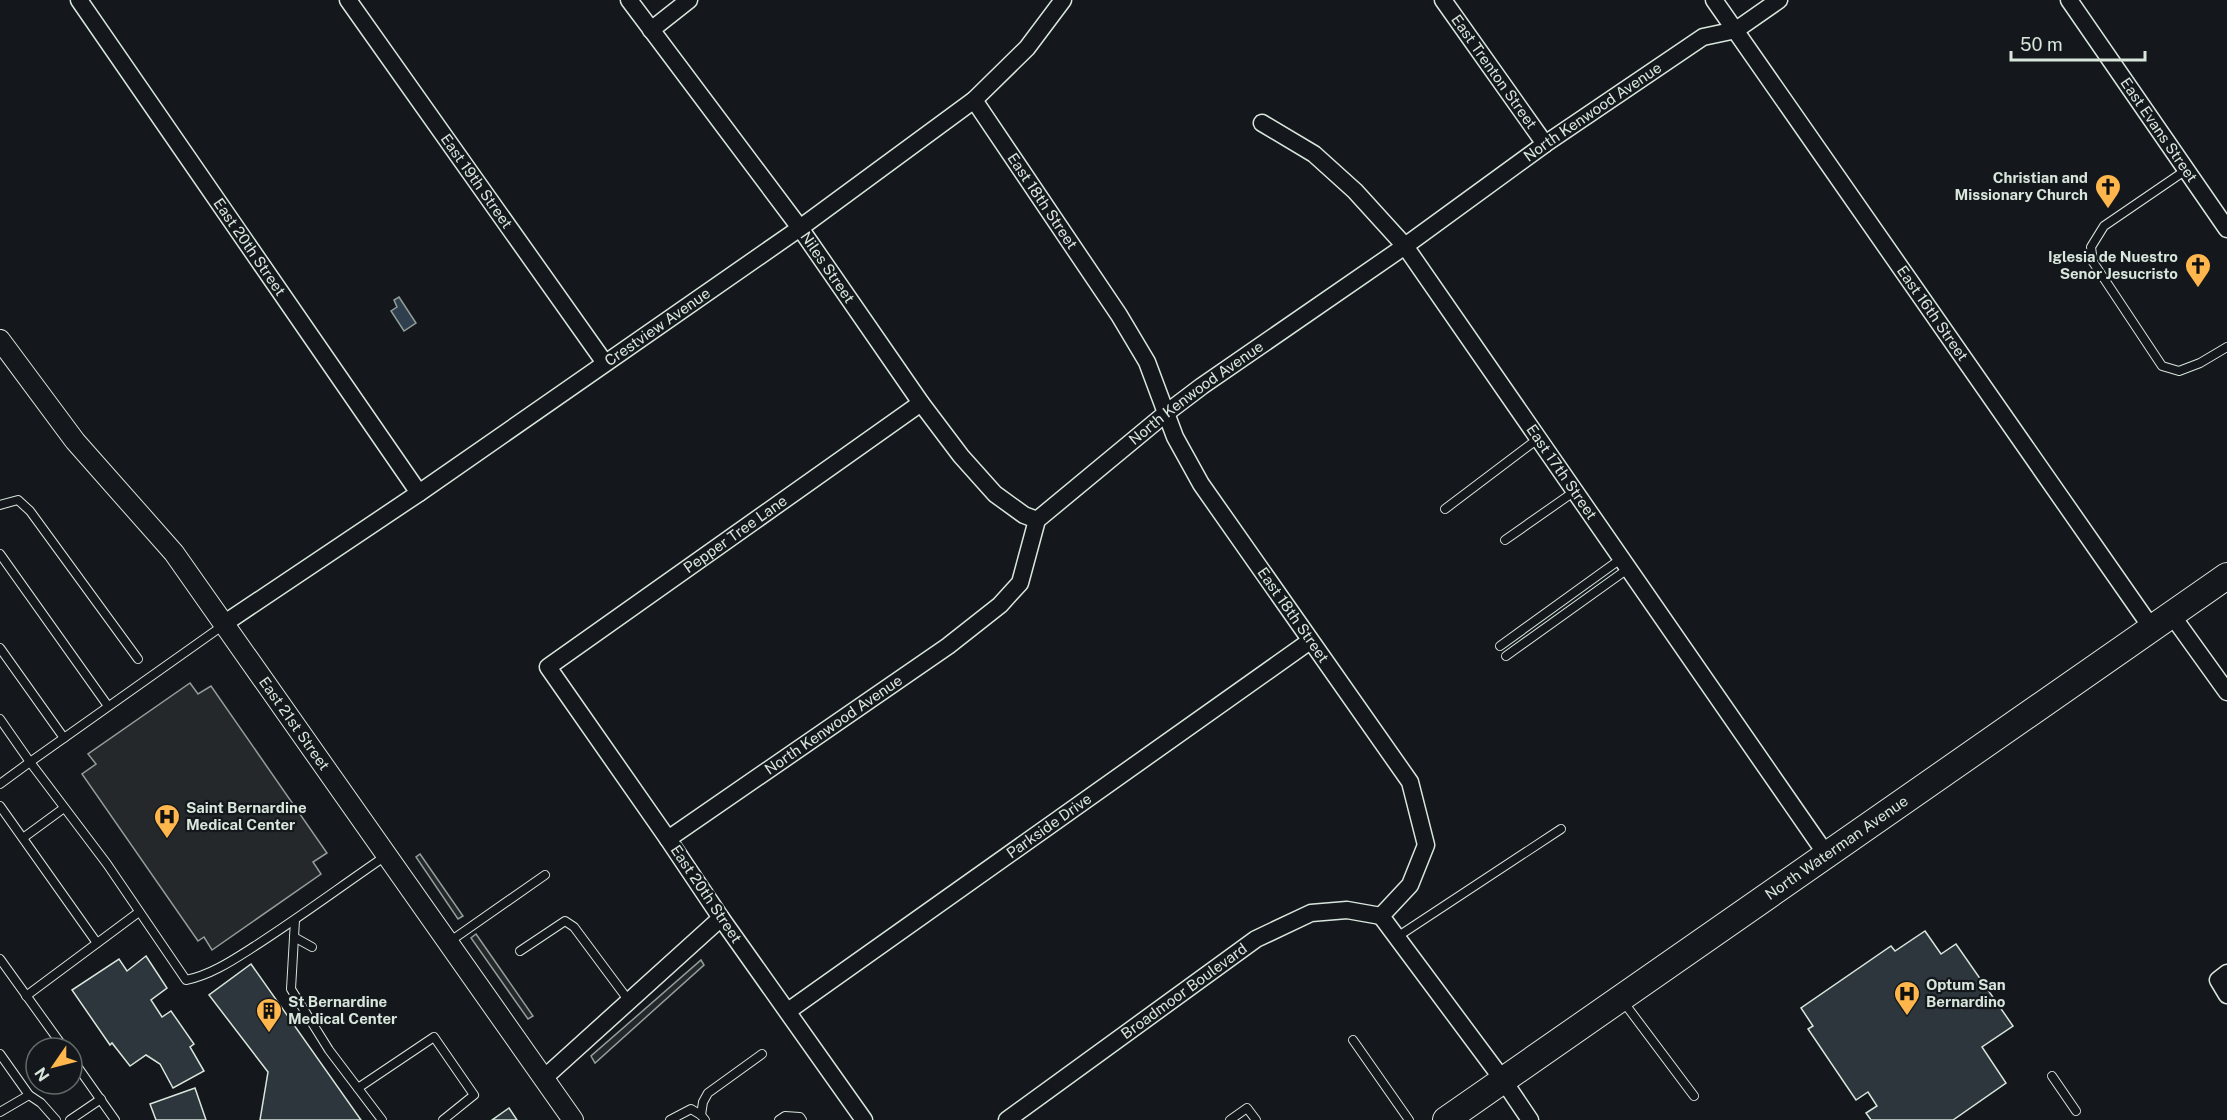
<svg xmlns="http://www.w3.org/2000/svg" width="2227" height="1120" viewBox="0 0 2227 1120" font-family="'Public Sans',sans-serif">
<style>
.parking{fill:#24282b;stroke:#939e99;stroke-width:1.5}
.water{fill:#2f3f4d;stroke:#939e99;stroke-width:1.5}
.building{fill:#2c363c;stroke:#d8e6dc;stroke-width:1.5}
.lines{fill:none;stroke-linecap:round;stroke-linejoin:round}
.service-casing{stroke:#d8e6dc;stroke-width:10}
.minor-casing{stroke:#d8e6dc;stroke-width:19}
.tertiary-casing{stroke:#d8e6dc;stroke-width:22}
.primary-casing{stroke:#d8e6dc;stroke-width:28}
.service{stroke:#14181c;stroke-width:8}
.minor{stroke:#14181c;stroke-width:16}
.tertiary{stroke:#14181c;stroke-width:20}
.primary{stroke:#14181c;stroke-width:26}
.labels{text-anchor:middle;stroke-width:4.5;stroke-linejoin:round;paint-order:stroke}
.street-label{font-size:15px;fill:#d8e6dc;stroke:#14181c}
.poi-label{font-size:15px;font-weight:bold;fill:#d8e6dc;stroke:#14181c;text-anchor:start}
</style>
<rect width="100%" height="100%" fill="#14181c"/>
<g class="parking">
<polygon points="190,683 198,694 211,686 327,853 313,862 321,874 212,950 204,937 198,941 82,774 96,764 88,754"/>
<polygon points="420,854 463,916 458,919 416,857"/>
<polygon points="476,934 533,1016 528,1019 471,938"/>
<polygon points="701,960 704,965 595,1063 591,1056"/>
</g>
<polygon class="water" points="399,297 416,323 404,331 391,311 397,307 394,300"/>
<g class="building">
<polygon points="1925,931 1941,954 1956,944 2013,1026 1982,1047 2006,1083 1953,1120 1871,1120 1866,1113 1877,1106 1868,1092 1856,1100 1808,1029 1813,1026 1801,1008 1891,946 1895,951"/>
<polygon points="146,956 167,988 151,1000 162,1017 171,1011 194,1044 190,1047 204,1071 173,1088 160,1064 146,1055 130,1066 112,1043 110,1045 72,990 119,959 127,971"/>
<polygon points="251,964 361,1120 260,1120 268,1072 209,995"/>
<polygon points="195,1088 206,1120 156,1120 150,1104"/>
<polygon points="509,1108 517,1120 492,1120"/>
</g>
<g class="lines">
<defs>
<g id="service">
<polyline points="2186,170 2104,226 2091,247 2093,262 2162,366 2179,371 2200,363 2227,347"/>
<polyline points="0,505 18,500 30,511 138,659"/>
<polyline points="1445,509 1539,438"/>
<polyline points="1505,540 1575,491"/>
<polyline points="0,554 108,706"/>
<polyline points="1500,646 1622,558"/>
<polyline points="0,648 64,738"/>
<polyline points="1506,656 1629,568"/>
<polyline points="0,719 30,762 225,624"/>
<path d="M0,784L30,762L107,864L186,980C211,975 233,960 255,946C300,917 343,885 387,855"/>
<polyline points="0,806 97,943"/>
<polyline points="23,838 64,808"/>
<polyline points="295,920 291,989 329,1050 382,1120"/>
<polyline points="294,937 312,947"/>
<polyline points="1397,937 1561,829"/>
<polyline points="449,942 545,875"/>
<polyline points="520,951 565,921 574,927 629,1001"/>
<polyline points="0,959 64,1048"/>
<polyline points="26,996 139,912"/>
<polyline points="1622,1000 1694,1096"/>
<polyline points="1353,1040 1409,1120"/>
<polyline points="0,1054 29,1095"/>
<polyline points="72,1059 115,1120"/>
<polyline points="2052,1076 2076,1111"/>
<polyline points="358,1088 434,1037 474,1095 443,1120"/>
<polyline points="0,1112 29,1095 41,1103 56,1120"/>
<polyline points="701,1115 703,1102 708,1093 762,1054"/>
<polyline points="70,1120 101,1099"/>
<polyline points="670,1120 691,1109 701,1115 705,1120"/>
<polyline points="779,1120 785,1116 800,1117 802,1120"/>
<polyline points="1230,1120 1247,1108 1256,1120"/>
</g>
<g id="minor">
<path id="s1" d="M79,0L419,493"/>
<path id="s2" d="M348,0L605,363"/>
<path id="s3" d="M629,0L800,228L921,403L961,456L995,494L1024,515L1037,520"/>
<path id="s4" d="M1443,0L1545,144"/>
<path id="s5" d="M1714,0L2151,627"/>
<path id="s6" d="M2069,0L2227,229"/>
<polyline points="651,30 689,0"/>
<path id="s7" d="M974,100L1119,315L1147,362L1175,437L1201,484L1410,782L1426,845L1410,885L1381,916L1503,1080L1530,1120"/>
<path id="s8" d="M1262,123L1314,154L1355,191L1405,246L1826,854"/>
<polyline points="2171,614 2227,692"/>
<path id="s9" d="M225,623L419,493L800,228L974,100L1027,48L1063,0"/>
<path id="s10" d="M668,839L948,646L1000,605L1020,583L1037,520L1165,414L1202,386L1405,246L1545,144L1703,37L1736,30L1779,0"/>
<polyline points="2227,973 2218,980 2227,995"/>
<path id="s11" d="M788,1011L1310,641"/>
<polyline points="544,1078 721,918"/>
<path id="s12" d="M864,1120L721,918L668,839L548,667L921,403"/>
<path id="s13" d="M1007,1120L1256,939L1311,913L1347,910L1381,916"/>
</g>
<g id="tertiary">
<path id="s14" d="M0,340L75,441L174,553L573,1120"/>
</g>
<g id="primary">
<path id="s15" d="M1446,1120L2227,576"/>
</g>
</defs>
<use href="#service" class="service-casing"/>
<use href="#minor" class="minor-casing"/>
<use href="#tertiary" class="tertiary-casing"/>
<use href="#primary" class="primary-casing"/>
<use href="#service" class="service"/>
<use href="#minor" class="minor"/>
<use href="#tertiary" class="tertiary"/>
<use href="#primary" class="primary"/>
</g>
<defs>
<symbol id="church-pin" viewBox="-11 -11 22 30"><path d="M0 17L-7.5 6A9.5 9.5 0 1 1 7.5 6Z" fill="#ffb74d" stroke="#14181c"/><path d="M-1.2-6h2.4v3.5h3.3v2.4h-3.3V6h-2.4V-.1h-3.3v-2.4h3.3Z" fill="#111"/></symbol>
<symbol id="hospital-pin" viewBox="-11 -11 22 30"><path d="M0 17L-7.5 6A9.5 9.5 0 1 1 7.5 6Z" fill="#ffb74d" stroke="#14181c"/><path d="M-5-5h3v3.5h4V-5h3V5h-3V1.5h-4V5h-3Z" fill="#111"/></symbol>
<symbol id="building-pin" viewBox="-11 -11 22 30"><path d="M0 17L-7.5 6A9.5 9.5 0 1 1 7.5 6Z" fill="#ffb74d" stroke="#14181c"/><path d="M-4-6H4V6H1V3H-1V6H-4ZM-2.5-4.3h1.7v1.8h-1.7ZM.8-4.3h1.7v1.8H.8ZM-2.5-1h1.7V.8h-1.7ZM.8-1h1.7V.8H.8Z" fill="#111"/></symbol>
</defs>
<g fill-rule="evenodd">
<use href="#church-pin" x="2093" y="172" width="30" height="40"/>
<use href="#church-pin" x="2183" y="251" width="30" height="40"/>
<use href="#hospital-pin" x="152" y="802" width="30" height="40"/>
<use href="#hospital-pin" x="1892" y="979" width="30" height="40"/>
<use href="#building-pin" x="254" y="996" width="30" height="40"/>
</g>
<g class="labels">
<g class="street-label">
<text dy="5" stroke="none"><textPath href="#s4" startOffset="88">East Trenton Street</textPath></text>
<text dy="5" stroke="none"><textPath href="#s10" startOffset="1191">North Kenwood Avenue</textPath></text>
<text dy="5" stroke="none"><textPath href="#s6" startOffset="158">East Evans Street</textPath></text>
<text dy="5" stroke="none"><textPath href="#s2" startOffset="222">East 19th Street</textPath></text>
<text dy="5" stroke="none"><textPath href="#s7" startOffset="122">East 18th Street</textPath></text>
<text dy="5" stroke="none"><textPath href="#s1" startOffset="300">East 20th Street</textPath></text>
<text dy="5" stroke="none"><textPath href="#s3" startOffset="333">Niles Street</textPath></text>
<text dy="5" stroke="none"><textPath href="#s5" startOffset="382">East 16th Street</textPath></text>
<text dy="5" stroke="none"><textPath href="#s9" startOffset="524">Crestview Avenue</textPath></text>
<text dy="5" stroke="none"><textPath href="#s10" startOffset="705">North Kenwood Avenue</textPath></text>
<text dy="5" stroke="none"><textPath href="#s8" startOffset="465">East 17th Street</textPath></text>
<text dy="5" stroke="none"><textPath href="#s12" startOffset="782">Pepper Tree Lane</textPath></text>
<text dy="5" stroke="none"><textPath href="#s7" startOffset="608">East 18th Street</textPath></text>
<text dy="5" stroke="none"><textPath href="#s14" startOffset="484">East 21st Street</textPath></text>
<text dy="5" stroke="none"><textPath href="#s10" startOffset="201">North Kenwood Avenue</textPath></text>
<text dy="5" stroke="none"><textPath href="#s11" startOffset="320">Parkside Drive</textPath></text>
<text dy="5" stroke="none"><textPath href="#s15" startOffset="476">North Waterman Avenue</textPath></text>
<text transform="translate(706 894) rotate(56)" y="5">East 20th Street</text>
<text dy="5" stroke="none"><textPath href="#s13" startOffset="219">Broadmoor Boulevard</textPath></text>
</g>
<g class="poi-label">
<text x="2088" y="183" text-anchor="end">Christian and<tspan x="2088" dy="17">Missionary Church</tspan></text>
<text x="2178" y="262" text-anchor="end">Iglesia de Nuestro<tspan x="2178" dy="17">Senor Jesucristo</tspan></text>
<text x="186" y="813">Saint Bernardine<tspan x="186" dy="17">Medical Center</tspan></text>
<text x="1926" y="990">Optum San<tspan x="1926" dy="17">Bernardino</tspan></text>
<text x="288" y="1007">St Bernardine<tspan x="288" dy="17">Medical Center</tspan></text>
</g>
</g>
<g transform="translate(54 1066) rotate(235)"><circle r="28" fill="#14181c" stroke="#626a69" stroke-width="1.5"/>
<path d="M0-4.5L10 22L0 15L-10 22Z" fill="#ffb74d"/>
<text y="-9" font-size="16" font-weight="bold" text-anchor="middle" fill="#d8e6dc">N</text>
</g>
<path d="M2011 51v9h134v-9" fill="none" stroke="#d8e6dc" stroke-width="3"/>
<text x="2020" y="51" font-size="18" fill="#d8e6dc" stroke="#14181c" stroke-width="4.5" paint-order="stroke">50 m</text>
</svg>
